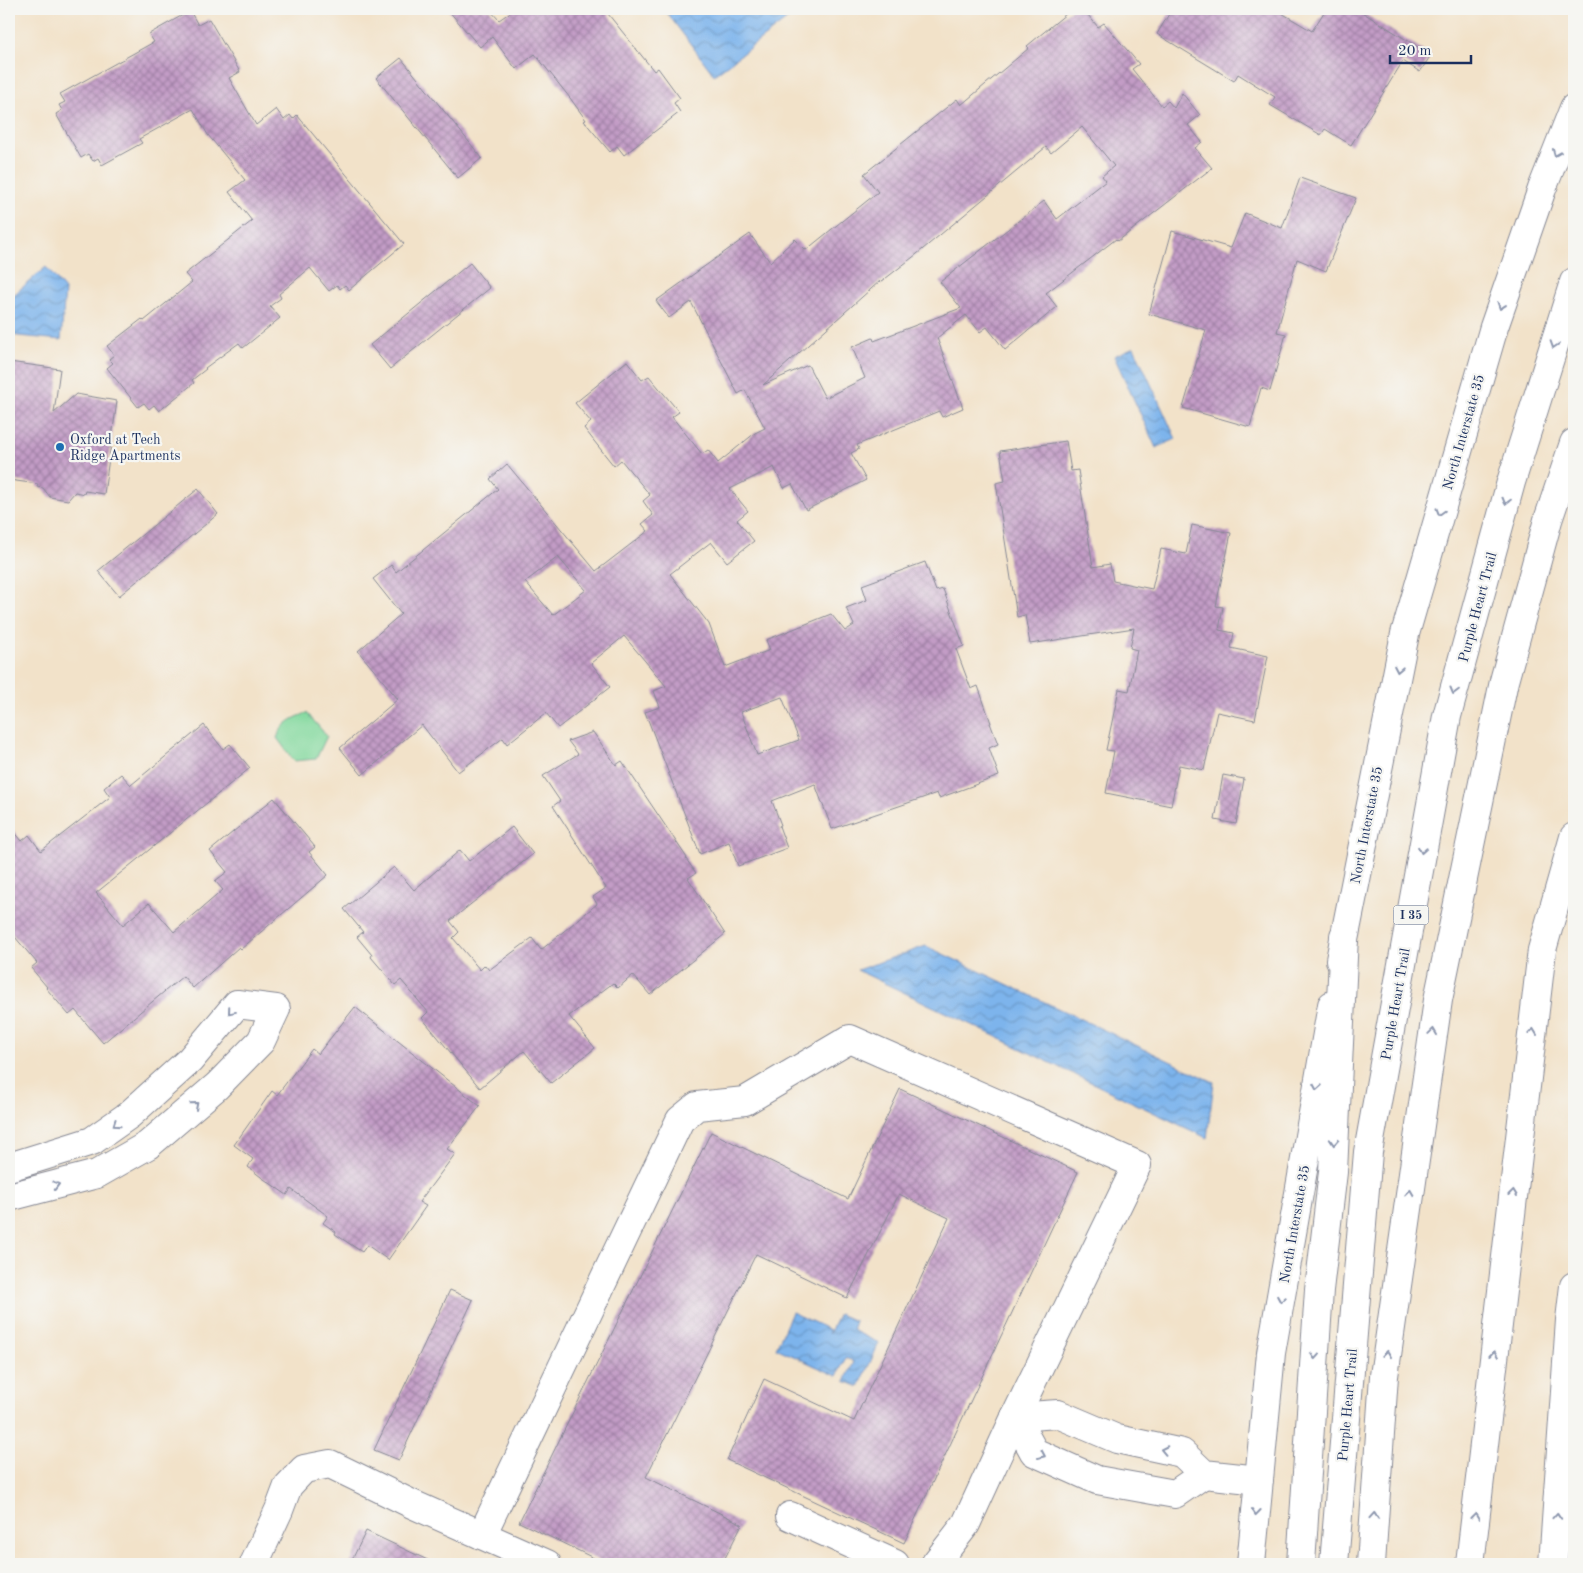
<svg xmlns="http://www.w3.org/2000/svg" width="1583" height="1573" viewBox="0 0 1583 1573" font-family="'Old Standard TT',serif">
<style>
.park{fill:#81d89c;stroke:#4e847d}
.water{fill:url(#water-waves);stroke:#4c72a5}
.building{fill:url(#building-cross-hatch);fill-rule:evenodd}
.lines{fill:none;stroke-linecap:round;stroke-linejoin:round}
.minor-casing{stroke:#868894;stroke-width:30}
.major-casing{stroke:#868894;stroke-width:30}
.highway-casing{stroke:#868894;stroke-width:30}
.minor{stroke:#fff;stroke-width:28}
.major{stroke:#fff;stroke-width:28}
.highway{stroke:#fff;stroke-width:28}
.oneway{stroke:#8d97ae}
.poi-dot{fill:#1f6fb2;stroke:#f6f6f2;stroke-width:2}
.labels{text-anchor:middle;stroke-width:4.5;stroke-linejoin:round;paint-order:stroke}
.shield{fill:#f6f6f2;stroke:#5d6b8a;stroke-width:1}
.shield-label{font-size:12px;font-weight:bold;fill:#1b2f5e}
.street-label{font-size:14px;fill:#1b2f5e;stroke:#f6f6f2}
.poi-label{font-size:14px;fill:#1b2f5e;stroke:#f6f6f2;text-anchor:start}
</style>
<defs>
<pattern id="water-waves" width="16" height="10" patternUnits="userSpaceOnUse" patternTransform="scale(1.25)"><rect width="16" height="10" fill="#7db4ec"/><path d="M0 5q4-4 8 0t8 0" fill="none" stroke="#6693c2"/></pattern>
<pattern id="building-cross-hatch" width="8" height="8" patternUnits="userSpaceOnUse" patternTransform="scale(1.25)"><rect width="8" height="8" fill="#c39cc6"/><path d="M0 0l8 8M0 8l8-8" fill="none" stroke="#9e80a4"/></pattern>
</defs>
<rect width="100%" height="100%" fill="#f6f6f2"/>
<filter id="ink" filterUnits="userSpaceOnUse"><feTurbulence type="fractalNoise" baseFrequency=".02" numOctaves="2"/><feDisplacementMap in="SourceGraphic" scale="10" xChannelSelector="R" yChannelSelector="G"/><feConvolveMatrix kernelMatrix="1 2 1 2 8 2 1 2 1" color-interpolation-filters="sRGB"/></filter>
<filter id="wash" filterUnits="userSpaceOnUse"><feTurbulence type="fractalNoise" baseFrequency=".0096" numOctaves="4" result="noise"/><feDisplacementMap in="SourceGraphic" scale="20" xChannelSelector="R" yChannelSelector="G"/><feGaussianBlur stdDeviation="1.12" result="paint"/><feColorMatrix in="noise" values="0 0 0 0 0 0 0 0 0 0 0 0 0 0 0 0 0 1.4 0 .05"/><feComposite in="paint" operator="in"/></filter>
<g filter="url(#wash)">
<rect width="100%" height="100%" fill="#f2e2c9"/>
<path class="park" d="M307,713L327,736L316,759L294,761L277,738C282,723 293,718 307,713Z"/>
<g class="water">
<polygon points="664,9 801,9 714,75"/>
<polygon points="46,267 65,290 61,340 9,335 9,299"/>
<polygon points="1134,347 1176,439 1156,448 1114,356"/>
<polygon points="926,946 1214,1082 1207,1138 857,970"/>
<polygon points="792,1312 830,1330 828,1333 829,1334 839,1314 855,1321 852,1330 879,1343 859,1387 845,1381 854,1362 846,1357 837,1376 776,1348"/>
</g>
<g id="blocks">
<g class="building">
<polygon points="447,9 489,9 499,20 515,9 604,9 654,71 658,68 680,98 674,103 680,112 624,155 617,146 610,152 584,121 586,120 570,98 535,54 516,69 492,37 480,47"/>
<path d="M1072,9H1083L1098,27L1104,23L1139,64L1132,69L1162,106L1168,101L1174,108L1182,93L1200,115L1188,125L1202,142L1195,148L1212,168L1118,241L1116,239L1046,293L1057,307L1005,350L987,327L980,332L966,315L937,338L963,408L942,417L939,411L857,445L859,449L851,453L866,480L806,510L792,484L784,488L774,467L730,489L748,511L737,520L754,541L727,562L711,542L670,574L709,624L725,667L770,650L766,640L831,614L845,631L854,625L846,608L867,600L862,585L925,562L936,591L943,589L964,646L956,649L971,689L978,686L991,723H990L998,744L989,748L999,776L939,798L937,793L832,829L815,784L772,801L781,825L779,826L787,848L738,866L729,842L700,854L645,712L660,707L654,691L666,686L624,636L591,663L610,687L558,728L546,713L507,744L503,738L458,772L422,725L362,775L340,748L398,699L358,651L401,614L373,579L391,565L396,572L498,489L490,479L507,464L596,571L648,531L642,524L653,515L643,501L650,495L621,460L614,466L594,441L584,428L591,422L575,403L627,361L642,380L649,376L679,412L672,417L702,454L708,450L718,463L755,433L765,428L745,390L738,394L691,302L669,318L656,301L750,234L770,262L795,239L806,250L878,192L864,174L957,99L961,105L1029,48L1027,46ZM1082,127L1114,166L1102,176L1106,181L1057,219L1044,201L940,282L961,308L874,341L873,338L852,347L865,378L825,398L808,365L763,385L880,281L881,282L917,254L1046,147L1051,153ZM558,557L586,590L553,615L525,582ZM782,697L799,740L757,755L741,712Z"/>
<polygon points="1172,9 1275,9 1312,31 1326,9 1357,9 1431,55 1420,72 1403,61 1351,145 1325,129 1321,135 1270,105 1275,97 1238,74 1234,81 1157,34"/>
<polygon points="190,11 198,25 209,19 240,72 229,78 256,125 276,109 284,120 290,115 293,119 297,115 404,244 349,290 345,285 340,289 337,285 329,291 310,268 279,294 281,298 270,306 280,318 243,348 239,343 205,368 206,369 192,380 194,383 159,411 154,405 149,409 144,403 138,407 107,368 113,363 109,359 114,355 107,346 142,319 144,321 192,282 185,274 252,221 229,192 245,180 208,135 193,109 139,139 142,143 102,165 98,158 93,161 88,154 81,158 56,114 62,110 59,105 65,102 60,94 154,42 149,34"/>
<polygon points="401,58 482,158 458,178 376,78"/>
<polygon points="1300,178 1356,198 1326,271 1297,259 1277,332 1286,334 1270,391 1261,388 1250,427 1183,408 1206,330 1149,314 1172,231 1231,248 1245,213 1282,228"/>
<polygon points="470,263 490,288 390,369 370,345"/>
<polygon points="9,362 60,369 54,413 76,394 117,401 104,494 85,491 84,494 75,492 68,500 50,497 43,488 37,487 38,484 9,480"/>
<polygon points="1066,441 1071,471 1078,470 1093,567 1110,564 1113,581 1152,589 1161,549 1186,554 1192,525 1231,533 1216,606 1223,607 1219,630 1234,633 1231,648 1268,656 1255,720 1217,712 1204,770 1179,765 1171,806 1106,793 1114,751 1106,750 1119,689 1129,691 1137,650 1130,648 1134,628 1030,644 1025,615 1017,617 996,483 1005,481 1000,451"/>
<polygon points="198,489 218,514 119,596 98,571"/>
<polygon points="204,725 223,749 230,744 250,768 96,893 123,925 149,903 174,932 223,890 215,881 227,872 210,851 274,798 315,847 309,852 328,875 241,949 239,947 193,988 183,976 103,1043 75,1010 69,1015 46,988 47,987 31,968 37,963 9,930 9,825 22,841 29,835 41,851 110,797 104,788 121,774 131,785"/>
<polygon points="593,732 616,765 622,761 687,858 686,859 696,873 688,878 725,934 650,995 633,975 618,988 613,983 569,1016 595,1048 551,1083 524,1051 480,1088 422,1018 428,1012 401,980 395,985 371,957 372,955 357,937 363,932 344,909 394,867 414,890 460,850 469,861 512,827 533,854 450,921 459,932 453,938 480,970 485,965 489,970 532,938 541,950 597,904 593,897 606,888 553,806 560,801 543,776 578,754 568,741"/>
<polygon points="1223,775 1244,779 1236,824 1215,820"/>
<polygon points="355,1007 480,1106 447,1149 455,1154 419,1202 426,1206 388,1260 367,1245 362,1252 335,1234 336,1232 323,1223 328,1216 291,1189 287,1195 261,1177 248,1167 253,1159 234,1145 272,1091 277,1095 312,1049 318,1054"/>
<polygon points="900,1089 1078,1172 904,1543 727,1460 764,1379 854,1421 949,1218 899,1194 847,1298 756,1254 646,1477 742,1524 722,1564 606,1564 519,1522 711,1132 848,1199"/>
<polygon points="450,1290 473,1300 399,1460 374,1450"/>
<polygon points="366,1531 436,1564 350,1564"/>
</g>
</g>
</g>
<g filter="url(#ink)">
<use href="#blocks" fill-opacity="0" stroke="#868894" stroke-width="1"/>
<g class="lines">
<defs>
<g id="minor">
<polyline points="9,1167 92,1141 129,1115 190,1060 237,1004 276,1009 261,1041 217,1086 148,1145 97,1174 9,1197"/>
<polyline points="1015,1417 1058,1414 1117,1439 1182,1453 1204,1474 1259,1480"/>
<polyline points="1015,1417 1034,1452 1097,1480 1175,1494 1204,1474"/>
<polyline points="790,1516 895,1564"/>
<polyline points="482,1535 680,1120 697,1106 745,1101 850,1039 1137,1165 1015,1417 966,1524 935,1564"/>
<polyline points="254,1564 279,1510 288,1486 304,1469 330,1464 412,1504 547,1564"/>
</g>
<g id="major">
<polyline points="1340,960 1405,634 1494,327 1542,189 1574,108"/>
<polyline points="1251,1564 1271,1353 1332,1005"/>
<polyline points="1553,1564 1570,1320 1574,1286"/>
</g>
<g id="highway">
<polyline points="1301,1564 1319,1290 1333,1172 1344,936"/>
<polyline points="1334,1564 1368,1152 1447,716 1511,482 1574,282"/>
<polyline points="1371,1564 1384,1376 1438,1000 1504,681 1548,520 1574,443"/>
<polyline points="1470,1564 1542,950 1574,837"/>
</g>
</defs>
<use href="#minor" class="minor-casing"/>
<use href="#major" class="major-casing"/>
<use href="#highway" class="highway-casing"/>
<use href="#minor" class="minor"/>
<use href="#major" class="major"/>
<use href="#highway" class="highway"/>
</g>
<defs><path id="oneway-chevron" d="M-2-3.5L2.5 0L-2 3.5" fill="none" stroke-width="1.6" stroke-linecap="round" stroke-linejoin="round" transform="scale(1.25)"/></defs>
<g class="oneway">
<use href="#oneway-chevron" transform="translate(1556 153) rotate(112)"/>
<use href="#oneway-chevron" transform="translate(1501 306) rotate(109)"/>
<use href="#oneway-chevron" transform="translate(1554 345) rotate(108)"/>
<use href="#oneway-chevron" transform="translate(1506 501) rotate(105)"/>
<use href="#oneway-chevron" transform="translate(1440 512) rotate(106)"/>
<use href="#oneway-chevron" transform="translate(1398 669) rotate(101)"/>
<use href="#oneway-chevron" transform="translate(1454 691) rotate(105)"/>
<use href="#oneway-chevron" transform="translate(1422 850) rotate(100)"/>
<use href="#oneway-chevron" transform="translate(231 1011) rotate(130)"/>
<use href="#oneway-chevron" transform="translate(1433 1032) rotate(-82)"/>
<use href="#oneway-chevron" transform="translate(1533 1032) rotate(-83)"/>
<use href="#oneway-chevron" transform="translate(1317 1087) rotate(100)"/>
<use href="#oneway-chevron" transform="translate(195 1105) rotate(-41)"/>
<use href="#oneway-chevron" transform="translate(116 1124) rotate(145)"/>
<use href="#oneway-chevron" transform="translate(1334 1142) rotate(93)"/>
<use href="#oneway-chevron" transform="translate(56 1185) rotate(-15)"/>
<use href="#oneway-chevron" transform="translate(1410 1193) rotate(-82)"/>
<use href="#oneway-chevron" transform="translate(1513 1193) rotate(-83)"/>
<use href="#oneway-chevron" transform="translate(1281 1299) rotate(100)"/>
<use href="#oneway-chevron" transform="translate(1387 1354) rotate(-82)"/>
<use href="#oneway-chevron" transform="translate(1494 1354) rotate(-83)"/>
<use href="#oneway-chevron" transform="translate(1315 1356) rotate(94)"/>
<use href="#oneway-chevron" transform="translate(1164 1450) rotate(-168)"/>
<use href="#oneway-chevron" transform="translate(1042 1455) rotate(24)"/>
<use href="#oneway-chevron" transform="translate(1256 1512) rotate(96)"/>
<use href="#oneway-chevron" transform="translate(1374 1516) rotate(-86)"/>
<use href="#oneway-chevron" transform="translate(1475 1516) rotate(-83)"/>
<use href="#oneway-chevron" transform="translate(1557 1516) rotate(-86)"/>
</g>
</g>
<circle class="poi-dot" cx="60" cy="447" r="5"/>
<g class="labels">
<rect class="shield" x="1393.5" y="905.5" width="35" height="19" rx="4"/>
<g class="shield-label">
<text x="1411" y="919">I 35</text>
</g>
<g class="street-label">
<text transform="translate(1463 432) rotate(-74)" y="5">North Interstate 35</text>
<text transform="translate(1477 607) rotate(-75)" y="5">Purple Heart Trail</text>
<text transform="translate(1366 825) rotate(-79)" y="5">North Interstate 35</text>
<text transform="translate(1395 1004) rotate(-80)" y="5">Purple Heart Trail</text>
<text transform="translate(1294 1224) rotate(-80)" y="5">North Interstate 35</text>
<text transform="translate(1347 1405) rotate(-85)" y="5">Purple Heart Trail</text>
</g>
<g class="poi-label">
<text x="70" y="444">Oxford at Tech<tspan x="70" dy="16">Ridge Apartments</tspan></text>
</g>
</g>
<rect width="1583" height="1573" fill="none" stroke="#f6f6f2" stroke-width="30"/>
<path d="M1390 55v8h81v-8" fill="none" stroke="#1b2f5e" stroke-width="2.5"/>
<text x="1398" y="55" font-size="15" fill="#1b2f5e" stroke="#f6f6f2" stroke-width="4" paint-order="stroke">20 m</text>
</svg>
